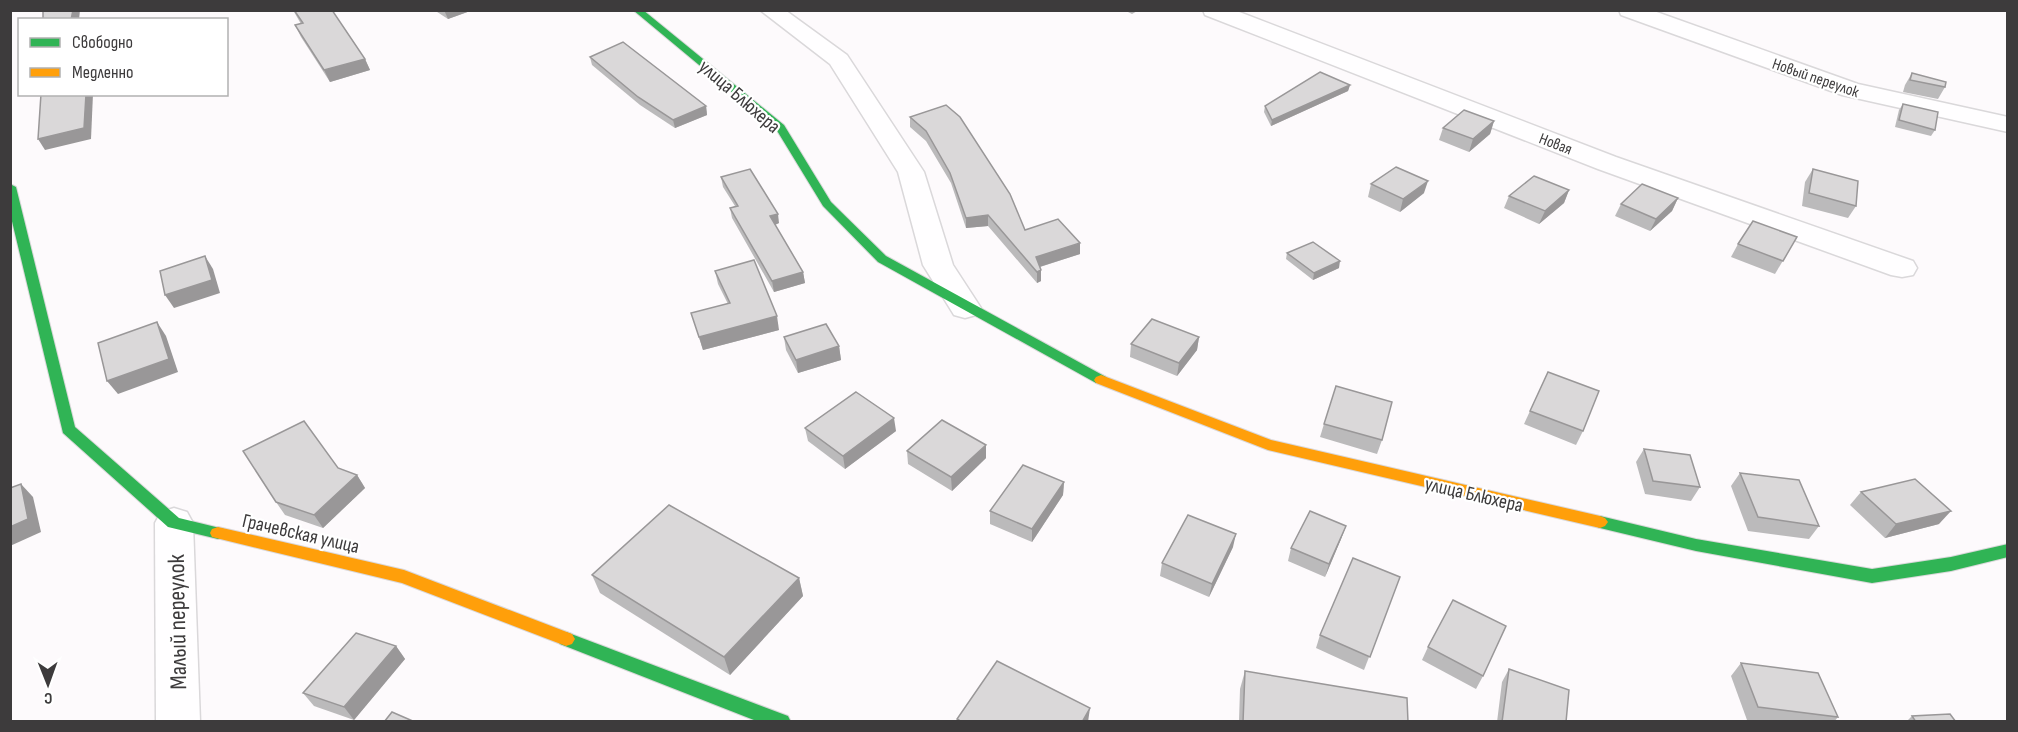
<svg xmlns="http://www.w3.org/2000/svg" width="2018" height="732" viewBox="0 0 2018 732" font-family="'Sofia Sans Condensed',sans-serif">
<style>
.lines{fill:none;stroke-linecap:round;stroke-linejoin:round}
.street-casing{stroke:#dad8da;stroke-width:3}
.fast-casing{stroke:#dad8da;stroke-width:2}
.slow-casing{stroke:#dad8da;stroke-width:2}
.street{fill:#fffeff;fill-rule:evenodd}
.fast{fill:#30b455;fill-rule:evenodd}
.slow{fill:#ff9f0a;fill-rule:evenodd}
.wall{fill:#bbbabb}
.shaded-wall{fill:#999798}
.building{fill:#dad8d9;stroke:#999798;stroke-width:1.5}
.labels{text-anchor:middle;stroke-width:4.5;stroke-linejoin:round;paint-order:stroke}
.far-street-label{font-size:16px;fill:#3d3b3c;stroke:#fff}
.street-label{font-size:20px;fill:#3d3b3c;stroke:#fff}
.near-street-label{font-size:24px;fill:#3d3b3c;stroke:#fff}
</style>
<rect width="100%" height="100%" fill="#fdfafc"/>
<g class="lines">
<defs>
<g id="street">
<polygon points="760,10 785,10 847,55 924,172 953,265 981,308 976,315 965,318 954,315 923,265 898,172 830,64"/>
<polygon points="1203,10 1234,10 1616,157 1913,261 1917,268 1913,275 1902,277 1891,275 1598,169 1205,15"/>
<polygon points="1619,10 1651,10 1858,84 2008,117 2008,132 1842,95 1621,15"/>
<polygon points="174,508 187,512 193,523 200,722 156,722 155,523 161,512"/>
</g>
<g id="fast">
<polygon points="633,10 643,10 784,125 831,202 886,256 1106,377 1108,380 1106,383 1096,383 878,262 823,206 776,129"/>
<polygon points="10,184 16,187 75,427 179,518 224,529 226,533 224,537 218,539 168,527 63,433 10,213"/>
<polygon points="1600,516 1696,539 1872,569 1951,557 2008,544 2008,557 1951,571 1872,583 1696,551 1600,528 1595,526 1592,522 1595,518"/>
<polygon points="566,632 788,716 791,722 759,722 560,644 557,639 560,634"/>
</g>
<g id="slow">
<polygon points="1101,375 1271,440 1600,516 1605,518 1608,522 1605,526 1600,528 1268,450 1096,383 1094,380 1096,377"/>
<polygon points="218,527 404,570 572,634 575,639 572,644 566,646 402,583 212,537 210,533 212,529"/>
</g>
</defs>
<use href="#street" class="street-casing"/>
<use href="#fast" class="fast-casing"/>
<use href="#slow" class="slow-casing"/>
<use href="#street" class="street"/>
<use href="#fast" class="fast"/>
<use href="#slow" class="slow"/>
</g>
<g class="wall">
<polygon points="293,10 365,59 370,70 330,82 301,37 295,25 301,24"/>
<polygon points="434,10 473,10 448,19"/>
<polygon points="1124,10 1139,10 1132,14"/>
<polygon points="590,57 706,106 707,115 675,128 640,105 592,65"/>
<polygon points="1912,73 1945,87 1938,99 1903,92 1905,85"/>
<polygon points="1350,85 1348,91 1271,126 1264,112 1265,106"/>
<polygon points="1903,104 1935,130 1931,136 1895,127 1899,110"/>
<polygon points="946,105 1025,230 1080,254 1040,267 1041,270 1041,281 1037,283 988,226 966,228 951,183 926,141 910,127 910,117"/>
<polygon points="1494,121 1490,134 1469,152 1439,140 1443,128"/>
<polygon points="1813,169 1856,206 1848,218 1802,206 1805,182"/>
<polygon points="721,177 779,223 775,225 803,272 805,283 774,292 732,218 730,208 735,206 723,187"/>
<polygon points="1371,184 1424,193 1400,212 1368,197"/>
<polygon points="1569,190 1564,203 1539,224 1504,208 1509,196"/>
<polygon points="1678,198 1672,211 1650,231 1615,216 1621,204"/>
<polygon points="1797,237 1775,274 1731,257 1738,244"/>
<polygon points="1287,253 1339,268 1313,280 1286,259"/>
<polygon points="715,271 779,330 703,350 691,313 728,304 718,284"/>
<polygon points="784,337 839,346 841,360 798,373 786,350"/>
<polygon points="1199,337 1197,350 1177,376 1130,357 1131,344"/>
<polygon points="1548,372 1583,431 1576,445 1524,424"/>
<polygon points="1324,424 1382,440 1377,454 1320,437"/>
<polygon points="805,428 896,431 845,469 808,441"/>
<polygon points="1644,449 1700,487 1691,501 1645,494 1636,462"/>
<polygon points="907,451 986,458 952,491 908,464"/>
<polygon points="338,468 357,475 365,488 323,528 285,515 276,502"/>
<polygon points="1740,473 1819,526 1809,539 1748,531 1731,486"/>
<polygon points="1064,482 1063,495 1032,542 990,524 990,511"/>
<polygon points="1861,492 1939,524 1885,538 1850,505"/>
<polygon points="1346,526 1341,539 1325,577 1288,561 1291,548"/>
<polygon points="1233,547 1209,597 1160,576 1162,563"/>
<polygon points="592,575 799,578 803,596 730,675 600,593"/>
<polygon points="1400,577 1364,670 1316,648 1320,635"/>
<polygon points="396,646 405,659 354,720 314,706 303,693"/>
<polygon points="1428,647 1483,676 1476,689 1422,660"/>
<polygon points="1741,663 1838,717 1834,722 1759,722 1747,720 1731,676"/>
<polygon points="1509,669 1566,722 1497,722 1502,682"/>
<polygon points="1245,671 1408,722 1239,722 1240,689"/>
<polygon points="1912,716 1956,722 1906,722"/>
</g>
<g class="shaded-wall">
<polygon points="73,10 80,10 79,20 71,20"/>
<polygon points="444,10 473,10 448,19"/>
<polygon points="365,59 370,70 330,82 324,70"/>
<polygon points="1350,85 1348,91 1271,126 1272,120"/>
<polygon points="86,94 93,94 91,139 45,150 38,139"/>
<polygon points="706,106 707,115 675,128 673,120"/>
<polygon points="1494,121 1490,134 1469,152 1473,139"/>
<polygon points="1428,181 1424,193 1400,212 1403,199"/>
<polygon points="1569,190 1564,203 1539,224 1545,211"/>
<polygon points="1678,198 1672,211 1650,231 1656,219"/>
<polygon points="778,214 779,223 772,226 770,216"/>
<polygon points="988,215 988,226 966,228 966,218"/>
<polygon points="1080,243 1080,254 1036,268 1036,257"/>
<polygon points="205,256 213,269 220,293 174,308 165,295"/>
<polygon points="1340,261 1339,268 1313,280 1314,273"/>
<polygon points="1041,270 1041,281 1037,283 1037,272"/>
<polygon points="803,272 805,283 774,292 772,281"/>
<polygon points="777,316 779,330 703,350 699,337"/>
<polygon points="157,322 166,336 178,372 118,394 107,381"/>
<polygon points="1199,337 1197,350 1177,376 1179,363"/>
<polygon points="839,346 841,360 798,373 796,360"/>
<polygon points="894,418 896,431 845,469 843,456"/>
<polygon points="986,445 986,458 952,491 951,477"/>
<polygon points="357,475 365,488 323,528 314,515"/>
<polygon points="1064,482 1063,495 1032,542 1032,529"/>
<polygon points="21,484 33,497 41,532 10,546 10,527"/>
<polygon points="1951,511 1939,524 1885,538 1896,524"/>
<polygon points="1346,526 1341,539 1325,577 1329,564"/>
<polygon points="1236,534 1233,547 1209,597 1212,584"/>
<polygon points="799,578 803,596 730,675 724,657"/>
<polygon points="396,646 405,659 354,720 344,707"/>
<polygon points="1090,708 1088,722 1082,722"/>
</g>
<g class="building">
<polygon points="43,10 73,10 71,20 43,20"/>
<polygon points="294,10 332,10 365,59 324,70 295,25 303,23"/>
<polygon points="623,42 706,106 673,120 638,97 590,57"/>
<polygon points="1320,72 1350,85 1272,120 1265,106"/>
<polygon points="1912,73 1946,82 1945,87 1910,80"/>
<polygon points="41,94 86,94 84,128 38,139"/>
<polygon points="1903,104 1938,112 1935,130 1899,120"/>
<polygon points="946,105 960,117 1010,194 1025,230 1058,219 1080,243 1036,257 1041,270 1037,272 988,215 966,218 950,173 926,131 910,117"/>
<polygon points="1464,110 1494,121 1473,139 1443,128"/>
<polygon points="1396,167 1428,181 1403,199 1371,184"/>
<polygon points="750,169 778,214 770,216 803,272 772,281 730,208 738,206 721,177"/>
<polygon points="1813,169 1858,181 1856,206 1809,193"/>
<polygon points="1534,176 1569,190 1545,211 1509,196"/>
<polygon points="1642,184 1678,198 1656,219 1621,204"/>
<polygon points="1753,221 1797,237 1783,261 1738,244"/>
<polygon points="1313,242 1340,261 1314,273 1287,253"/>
<polygon points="205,256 212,280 165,295 160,271"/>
<polygon points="754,260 777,316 699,337 691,313 730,303 715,271"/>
<polygon points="1152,319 1199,337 1179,363 1131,344"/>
<polygon points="157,322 169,359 107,381 98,343"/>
<polygon points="826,324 839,346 796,360 784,337"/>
<polygon points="1548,372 1599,391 1583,431 1530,411"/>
<polygon points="1336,386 1392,402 1382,440 1324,424"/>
<polygon points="856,392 894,418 843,456 805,428"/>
<polygon points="942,420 986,445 951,477 907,451"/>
<polygon points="304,421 338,468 357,475 314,515 276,502 243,451"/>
<polygon points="1644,449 1690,455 1700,487 1653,481"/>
<polygon points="1023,465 1064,482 1032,529 990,511"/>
<polygon points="1740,473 1799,480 1819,526 1758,517"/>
<polygon points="1915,479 1951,511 1896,524 1861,492"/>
<polygon points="21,484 28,519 10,527 10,488"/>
<polygon points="669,505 799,578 724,657 592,575"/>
<polygon points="1310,511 1346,526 1329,564 1291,548"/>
<polygon points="1188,515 1236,534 1212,584 1162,563"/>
<polygon points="1353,558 1400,577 1370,657 1320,635"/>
<polygon points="1453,600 1506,626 1483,676 1428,647"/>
<polygon points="356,633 396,646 344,707 303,693"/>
<polygon points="997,661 1090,708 1082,722 962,722 957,719"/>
<polygon points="1741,663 1818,673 1838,717 1758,707"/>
<polygon points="1509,669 1569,690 1566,722 1502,722"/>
<polygon points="1245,671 1407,698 1408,722 1243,722"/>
<polygon points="392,712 415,722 384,722"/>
<polygon points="1950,714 1956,722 1916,722 1912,716"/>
</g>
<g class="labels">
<g class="far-street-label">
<text transform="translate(1816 77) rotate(19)" y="6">Новый переулок</text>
<text transform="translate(1556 143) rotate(21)" y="6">Новая</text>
</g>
<g class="street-label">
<text transform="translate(740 96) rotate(41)" y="7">улица Блюхера</text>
<text transform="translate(1474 494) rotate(13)" y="7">улица Блюхера</text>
<text transform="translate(301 533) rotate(13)" y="7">Грачевская улица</text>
</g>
<g class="near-street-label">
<text transform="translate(177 622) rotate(-91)" y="8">Малый переулок</text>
</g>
</g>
<rect width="2018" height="732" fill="none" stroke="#3d3b3c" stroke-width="24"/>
<rect x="18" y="18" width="210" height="78" fill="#ffffff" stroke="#b1b1b1" stroke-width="1.5"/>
<rect x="30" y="38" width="30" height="9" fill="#30b455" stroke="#b1b1b1" stroke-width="1.5"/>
<text x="72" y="48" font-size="18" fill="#3d3b3c">Свободно</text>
<rect x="30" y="68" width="30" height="9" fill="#ff9f0a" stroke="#b1b1b1" stroke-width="1.5"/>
<text x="72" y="78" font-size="18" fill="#3d3b3c">Медленно</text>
<g transform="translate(48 684) rotate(179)" stroke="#ffffff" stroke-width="4.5" paint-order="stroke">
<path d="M0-4.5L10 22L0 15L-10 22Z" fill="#3d3b3c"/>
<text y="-9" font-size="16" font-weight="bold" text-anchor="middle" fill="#3d3b3c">С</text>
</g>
</svg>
